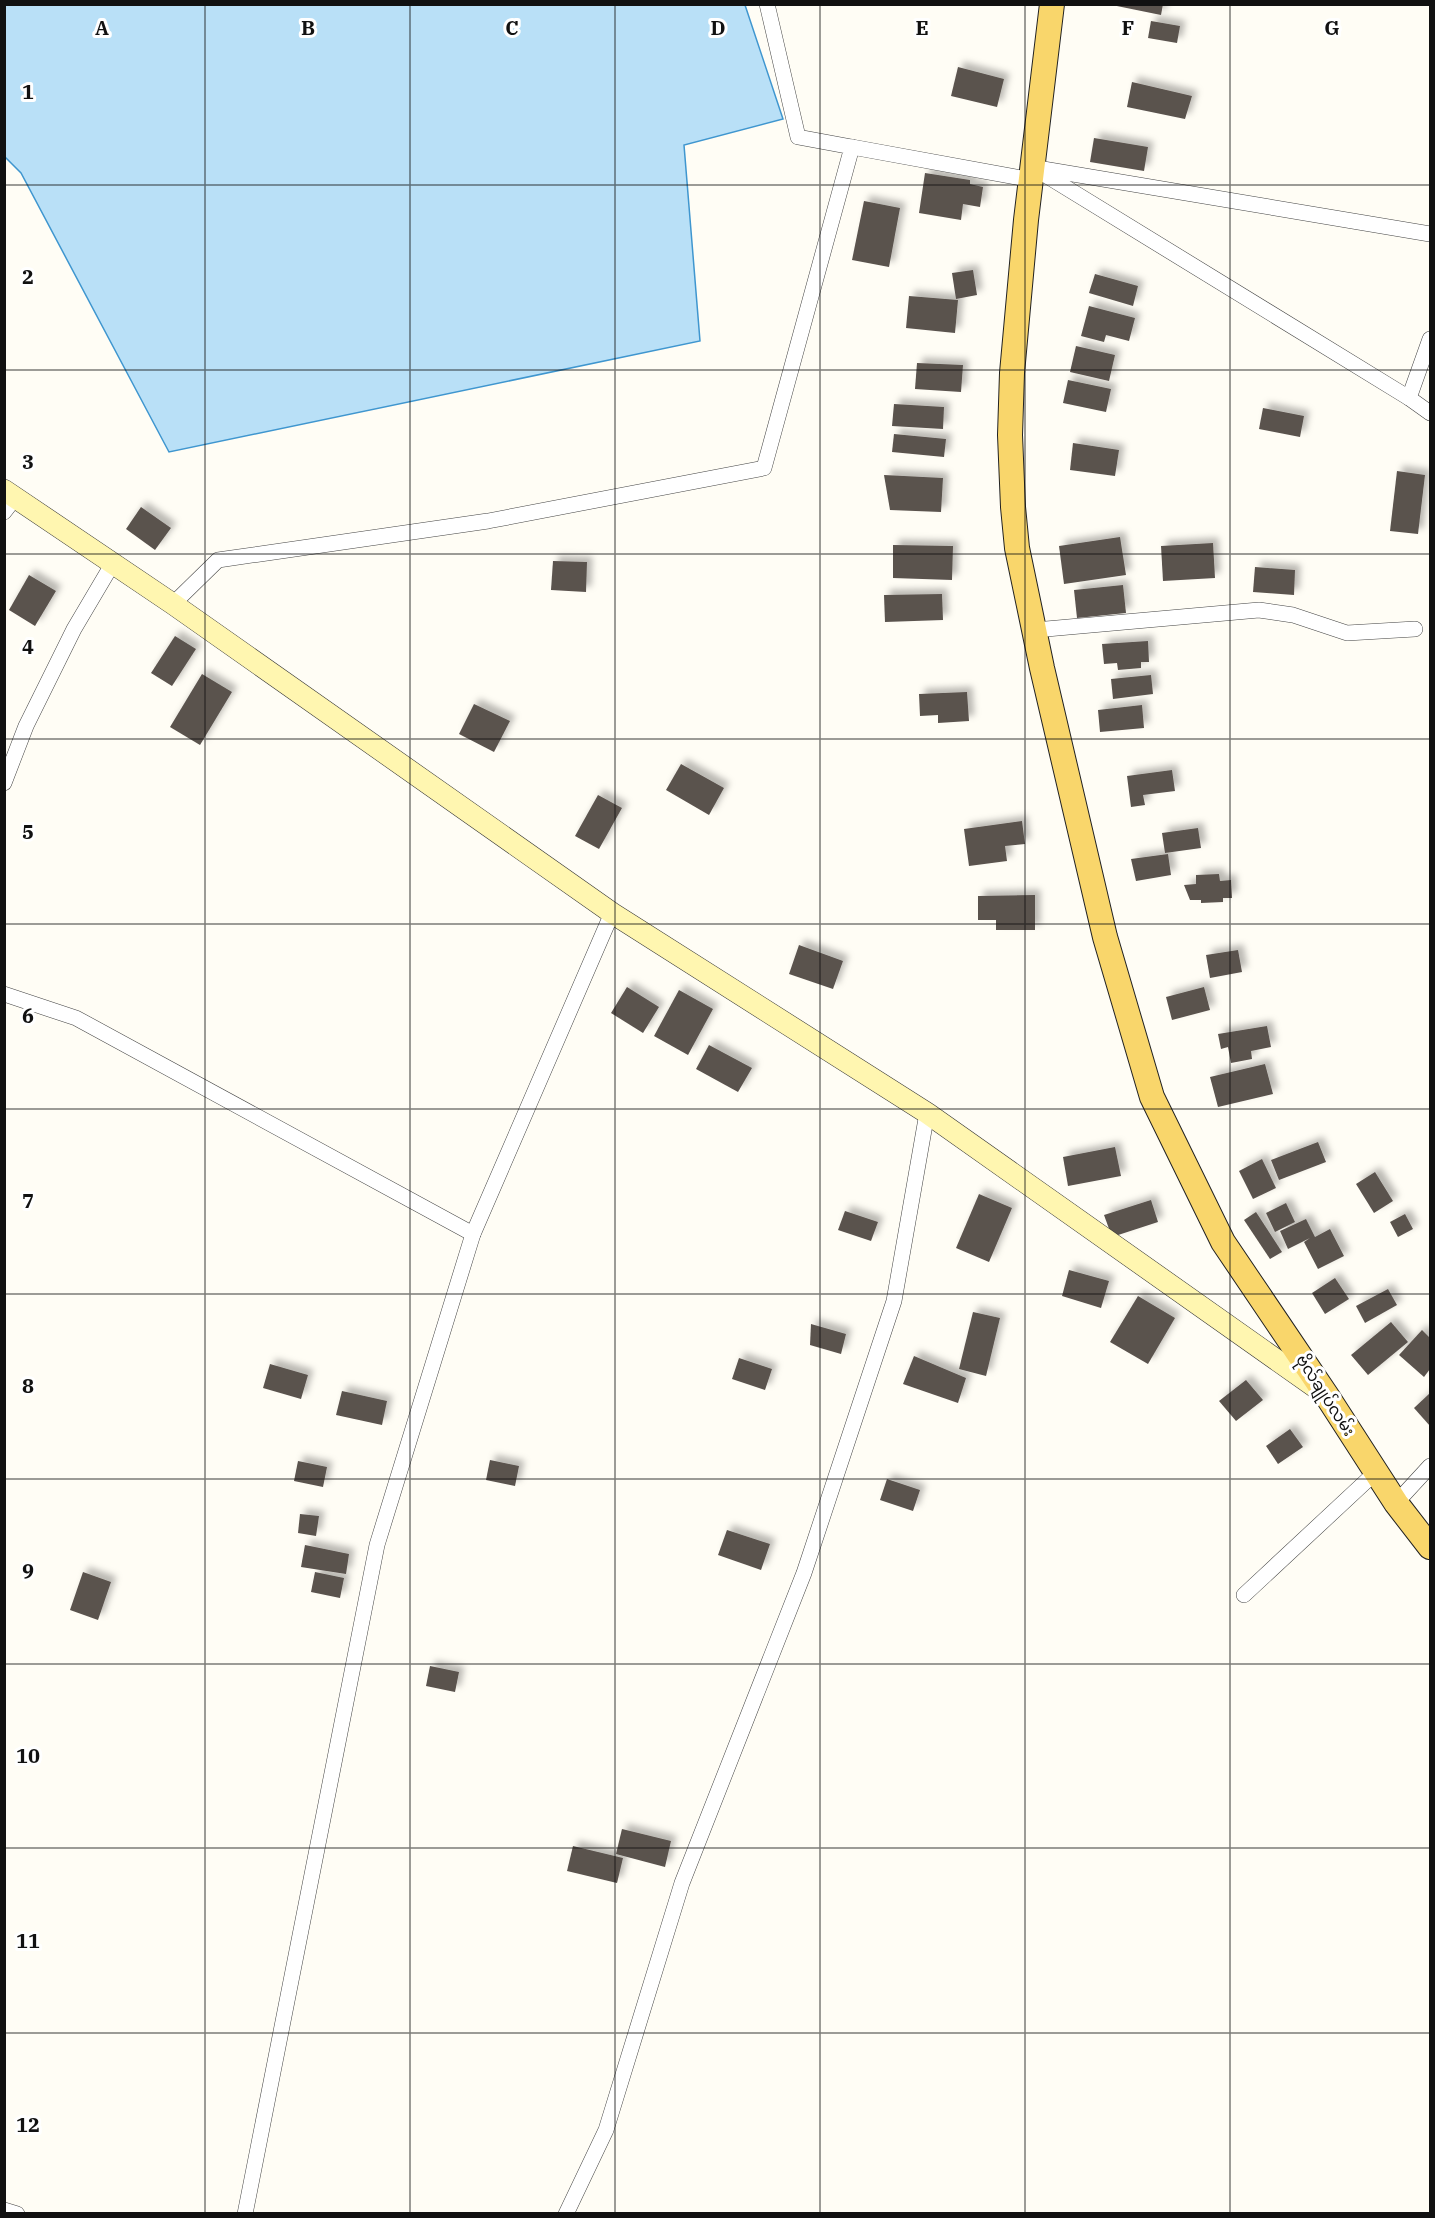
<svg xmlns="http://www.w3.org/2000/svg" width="1435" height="2218" viewBox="0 0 1435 2218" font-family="'IBM Plex Serif','Noto Sans Myanmar',serif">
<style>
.water{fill:#b9e0f7;stroke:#3f96cf;stroke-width:1.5}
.building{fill:#5a524d;filter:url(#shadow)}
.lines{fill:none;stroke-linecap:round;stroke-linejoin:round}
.street-casing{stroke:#444;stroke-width:16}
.secondary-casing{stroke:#333;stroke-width:22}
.primary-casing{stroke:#222;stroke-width:26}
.street{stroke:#fff;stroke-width:15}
.secondary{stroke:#fff6b0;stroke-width:21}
.primary{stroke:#f9d66b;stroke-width:24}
.grid{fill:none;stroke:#111;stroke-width:1.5;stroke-opacity:0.55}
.labels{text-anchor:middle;stroke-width:6;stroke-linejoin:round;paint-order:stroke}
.street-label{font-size:16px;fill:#111;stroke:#fff}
.grid-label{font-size:20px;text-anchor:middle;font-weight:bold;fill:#111;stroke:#fff;stroke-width:6;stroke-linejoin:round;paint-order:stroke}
</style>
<defs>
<filter id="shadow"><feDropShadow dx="5.5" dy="-5.5" stdDeviation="3" flood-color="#0004"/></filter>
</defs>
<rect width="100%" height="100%" fill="#fffdf5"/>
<polygon class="water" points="4,5 745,5 783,119 684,145 700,341 169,452 21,173 5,157"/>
<g class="building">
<polygon points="1107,4 1163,4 1161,15"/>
<polygon points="1151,21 1180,26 1177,43 1148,38"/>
<polygon points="958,67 1004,79 997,107 951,96"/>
<polygon points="1132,82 1192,96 1185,119 1127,107"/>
<polygon points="1094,138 1148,147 1144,171 1090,162"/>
<polygon points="925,173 970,180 970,184 983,187 980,207 963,204 961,220 919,213"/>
<polygon points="864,201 900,208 889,267 852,260"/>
<polygon points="973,270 977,295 956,299 952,273"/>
<polygon points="1095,274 1138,286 1133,306 1089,293"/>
<polygon points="909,296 958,300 955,333 906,328"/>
<polygon points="1089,306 1135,318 1129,341 1106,335 1104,342 1081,336"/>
<polygon points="1076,346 1115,355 1109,381 1070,372"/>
<polygon points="917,363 963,365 961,392 915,389"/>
<polygon points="1068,380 1111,389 1106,412 1063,403"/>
<polygon points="894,404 944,407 943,429 892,426"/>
<polygon points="1263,408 1304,416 1300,437 1259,429"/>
<polygon points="894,434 946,439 944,457 892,452"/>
<polygon points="1073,443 1119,450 1115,476 1070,470"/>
<polygon points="1397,471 1425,475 1418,534 1390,531"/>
<polygon points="884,475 943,478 941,512 890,510"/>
<polygon points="141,507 171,528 155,550 126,529"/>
<polygon points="1120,537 1126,575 1064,584 1059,546"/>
<polygon points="1213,543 1215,578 1163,581 1161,546"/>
<polygon points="893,545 953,546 952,580 893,578"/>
<polygon points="553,561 587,562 586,592 551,590"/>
<polygon points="1255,567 1295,570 1294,595 1253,592"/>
<polygon points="29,575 56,591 35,626 9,610"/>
<polygon points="1123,585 1126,613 1077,618 1074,590"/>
<polygon points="942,594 943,620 885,622 884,595"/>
<polygon points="175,636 196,649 172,686 151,673"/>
<polygon points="1148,641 1149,662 1141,662 1141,668 1118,670 1117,663 1104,664 1102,644"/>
<polygon points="202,674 232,692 200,745 170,727"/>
<polygon points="1151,675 1153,694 1113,699 1111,679"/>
<polygon points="967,692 969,721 938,723 938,715 920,716 919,694"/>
<polygon points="474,704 510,721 494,752 459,734"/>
<polygon points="1142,705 1144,728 1100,732 1098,710"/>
<polygon points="681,764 724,788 709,815 666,790"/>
<polygon points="1172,770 1175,791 1143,795 1145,805 1131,807 1127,776"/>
<polygon points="598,795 622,808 599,849 575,836"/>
<polygon points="1022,821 1025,844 1005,846 1007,861 969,866 964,829"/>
<polygon points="1198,828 1201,848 1165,853 1162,833"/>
<polygon points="1168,854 1171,875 1136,881 1131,859"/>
<polygon points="1219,874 1220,881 1231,880 1232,898 1223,898 1223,902 1201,903 1201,900 1190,900 1184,885 1196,884 1196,875"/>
<polygon points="1035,895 1035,930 996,930 996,920 978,920 978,896"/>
<polygon points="799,945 843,961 833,989 789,974"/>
<polygon points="1238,950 1242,972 1210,978 1206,955"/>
<polygon points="627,987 659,1007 643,1033 611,1013"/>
<polygon points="1204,987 1210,1010 1172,1020 1166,997"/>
<polygon points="679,990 713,1009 688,1055 654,1036"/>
<polygon points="1267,1026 1271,1047 1251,1051 1252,1059 1231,1063 1228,1047 1221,1049 1218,1034"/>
<polygon points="709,1045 752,1068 738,1092 696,1069"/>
<polygon points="1265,1064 1273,1094 1218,1107 1210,1077"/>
<polygon points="1318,1142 1326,1162 1279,1180 1271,1160"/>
<polygon points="1115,1147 1121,1176 1068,1186 1063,1157"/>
<polygon points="1262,1159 1276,1188 1253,1199 1239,1171"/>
<polygon points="1375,1172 1393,1201 1374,1213 1356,1184"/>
<polygon points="979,1194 1012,1208 989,1262 956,1248"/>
<polygon points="1151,1200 1158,1222 1112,1237 1104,1215"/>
<polygon points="1286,1203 1295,1222 1275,1232 1266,1213"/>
<polygon points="845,1211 878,1222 871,1241 838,1230"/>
<polygon points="1256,1212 1282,1252 1270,1259 1244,1220"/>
<polygon points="1405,1214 1413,1229 1398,1237 1390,1222"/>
<polygon points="1306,1219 1315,1237 1330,1229 1344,1256 1318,1269 1304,1242 1310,1238 1288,1249 1280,1231"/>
<polygon points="1069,1270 1109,1281 1101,1308 1062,1296"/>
<polygon points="1335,1278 1349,1299 1325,1314 1312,1293"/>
<polygon points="1388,1289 1397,1305 1365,1323 1356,1306"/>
<polygon points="1138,1296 1175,1318 1148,1364 1110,1342"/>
<polygon points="973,1312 1000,1318 986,1376 959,1369"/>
<polygon points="1391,1322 1408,1342 1368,1375 1351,1355"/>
<polygon points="811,1324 846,1334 841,1354 810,1345"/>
<polygon points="1422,1330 1430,1338 1430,1369 1424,1377 1399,1355"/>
<polygon points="914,1356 966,1378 958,1403 903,1384"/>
<polygon points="739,1358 772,1369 765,1390 732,1379"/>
<polygon points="270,1364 308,1375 301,1399 263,1388"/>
<polygon points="1246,1380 1263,1400 1236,1421 1219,1401"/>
<polygon points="342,1391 387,1401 382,1425 336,1415"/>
<polygon points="1430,1393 1430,1426 1414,1408"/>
<polygon points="1290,1429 1303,1447 1278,1464 1266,1446"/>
<polygon points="490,1460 519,1466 515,1486 486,1480"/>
<polygon points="298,1461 327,1467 323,1487 294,1481"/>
<polygon points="887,1479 920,1490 913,1511 880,1500"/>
<polygon points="300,1514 319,1516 316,1536 298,1533"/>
<polygon points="727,1530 770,1544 761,1570 718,1555"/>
<polygon points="305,1545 349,1554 346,1574 301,1567"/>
<polygon points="83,1572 111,1582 98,1620 70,1610"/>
<polygon points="315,1572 344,1578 340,1598 311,1592"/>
<polygon points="430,1666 459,1672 455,1692 426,1686"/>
<polygon points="622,1829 671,1841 665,1867 616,1854"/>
<polygon points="573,1846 623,1858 617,1883 567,1871"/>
</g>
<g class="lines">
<defs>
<g id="street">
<polyline points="852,147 1032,180"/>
<polyline points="1034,168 1409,398 1430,413"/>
<polyline points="1043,169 1430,234"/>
<polyline points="1409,398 1430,339"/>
<polyline points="4,512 15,498"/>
<polyline points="173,604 218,560 488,521 764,468 852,147 798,137 767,4"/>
<polyline points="1035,630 1259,610 1293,615 1347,633 1415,629"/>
<polyline points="4,783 26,726 74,629 113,563"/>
<polyline points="4,994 76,1018 473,1234"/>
<polyline points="1396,1503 1430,1466"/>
<polyline points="1244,1595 1376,1472"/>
<polyline points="4,2210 17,2214"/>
<polyline points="245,2214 377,1545 473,1234 612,913"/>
<polyline points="566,2214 606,2130 682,1883 804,1573 894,1301 927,1113"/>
</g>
<polyline id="secondary" points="4,490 173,604 612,913 927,1113 1322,1392"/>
<polyline id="primary" points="1052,4 1026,220 1012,373 1010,435 1013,507 1017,548 1042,668 1105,937 1152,1097 1223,1242 1327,1396 1396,1503 1430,1547"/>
</defs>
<use href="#street" class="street-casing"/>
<use href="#secondary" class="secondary-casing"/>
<use href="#primary" class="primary-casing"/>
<use href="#street" class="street"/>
<use href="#secondary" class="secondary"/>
<use href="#primary" class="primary"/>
</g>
<path class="grid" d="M205,4V2214M410,4V2214M615,4V2214M820,4V2214M1025,4V2214M1230,4V2214M4,185H1430M4,370H1430M4,554H1430M4,739H1430M4,924H1430M4,1109H1430M4,1294H1430M4,1479H1430M4,1664H1430M4,1848H1430M4,2033H1430"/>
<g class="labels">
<g class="street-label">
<text transform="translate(1326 1395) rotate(57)" y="6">ဗိုလ်ချုပ်လမ်း</text>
</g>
</g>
<g class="grid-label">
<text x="102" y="35">A</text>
<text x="308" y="35">B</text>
<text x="512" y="35">C</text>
<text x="718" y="35">D</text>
<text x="922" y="35">E</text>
<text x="1128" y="35">F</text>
<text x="1332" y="35">G</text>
<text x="28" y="99">1</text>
<text x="28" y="284">2</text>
<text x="28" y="469">3</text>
<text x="28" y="654">4</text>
<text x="28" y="839">5</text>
<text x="28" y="1023">6</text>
<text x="28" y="1208">7</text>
<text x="28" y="1393">8</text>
<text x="28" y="1578">9</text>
<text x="28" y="1763">10</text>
<text x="28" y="1948">11</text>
<text x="28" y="2132">12</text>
</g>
<rect width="1435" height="2218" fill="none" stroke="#111111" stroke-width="12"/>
</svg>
